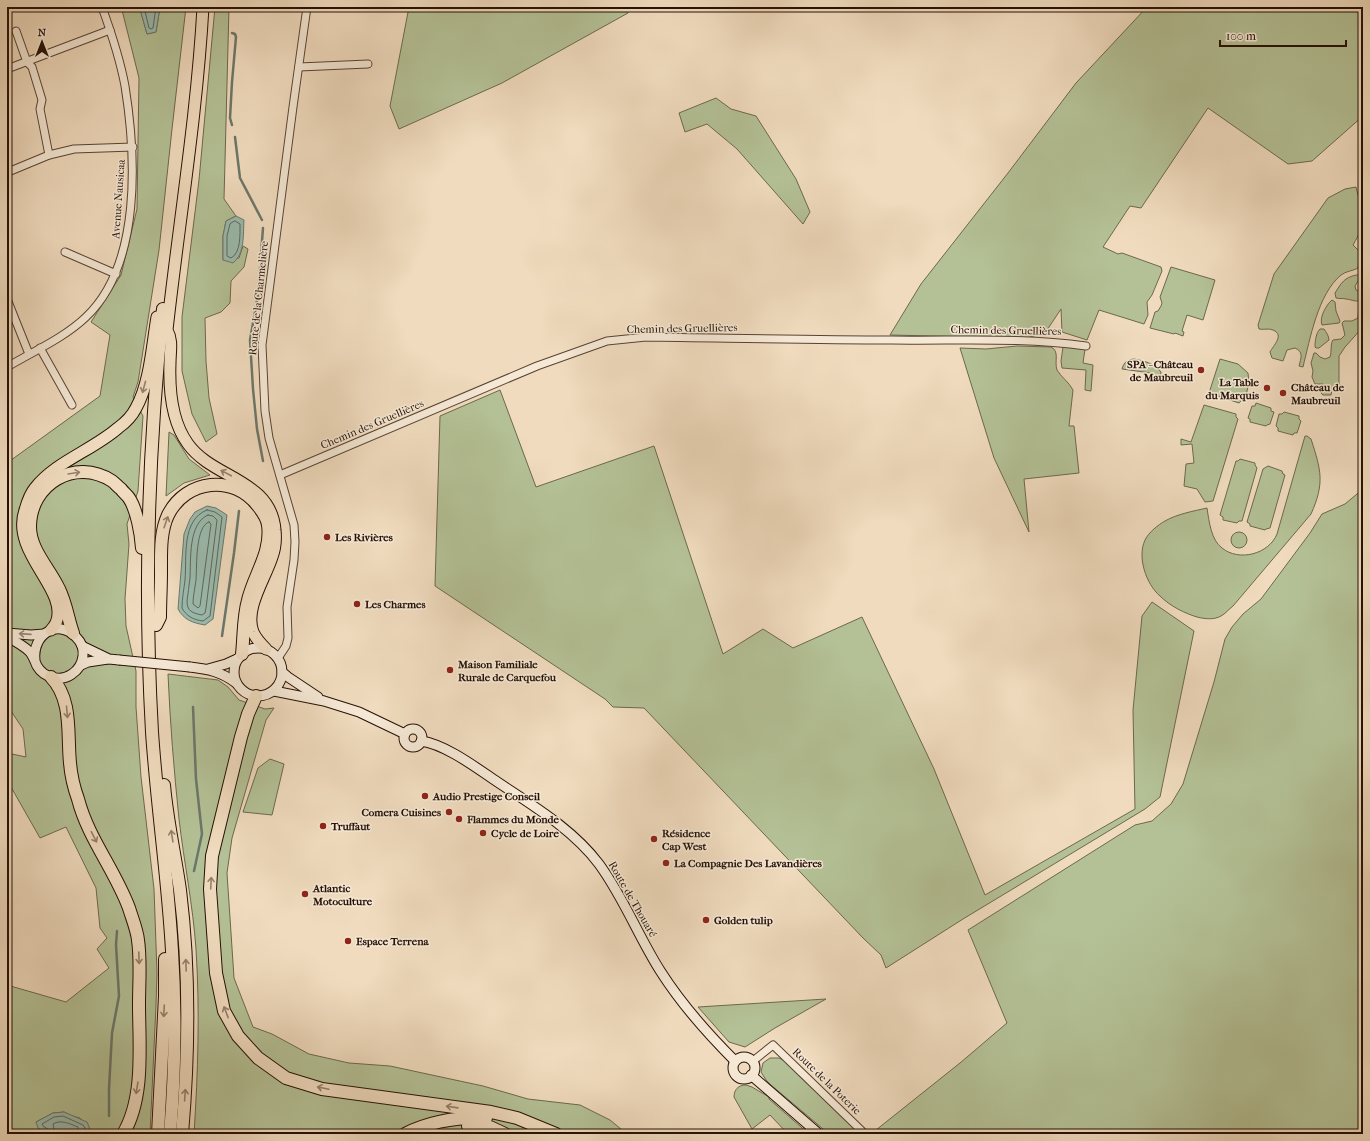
<svg xmlns="http://www.w3.org/2000/svg" width="1370" height="1141" viewBox="0 0 1370 1141" font-family="'IM FELL French Canon',serif">
<style>
.green{fill:#b4c196;stroke:#6c684e}
.water{fill:#9abbaf;stroke:#6b776b}
.lines{fill:none;stroke-linecap:round;stroke-linejoin:round}
.shore{stroke:#60665a;stroke-width:1}
.stream{stroke:#6b776b;stroke-width:2.5}
.street-casing{stroke:#584333;stroke-width:9}
.secondary-casing{stroke:#251005;stroke-width:11}
.primary-casing{stroke:#251005;stroke-width:13}
.highway-casing{stroke:#251005;stroke-width:14}
.street{stroke:#f5e8d5;stroke-width:7}
.secondary{stroke:#f5e8d5;stroke-width:9}
.primary{stroke:#f0dbbe;stroke-width:11}
.highway{stroke:#f0dbbe;stroke-width:12}
.secondary-bridge-casing{stroke:#251005;stroke-width:11;stroke-linecap:butt}
.secondary-bridge{stroke:#f5e8d5;stroke-width:9}
.oneway{stroke:#95806b}
.oneway2{stroke:#978777}
.poi-dot{fill:#8f2418;stroke:#f5e8d5;stroke-width:1.5}
.labels{text-anchor:middle;stroke-width:3;stroke-linejoin:round;paint-order:stroke}
.street-label{font-size:11px;fill:#251005;stroke:#f5e8d5}
.poi-label{font-size:11px;font-weight:bold;fill:#251005;stroke:#f5e8d5;text-anchor:start}
</style>
<rect width="100%" height="100%" fill="#f0dbbe"/>
<filter id="stains"><feTurbulence type="fractalNoise" baseFrequency=".005" numOctaves="4"/><feColorMatrix values="0 0 0 0 .2 0 0 0 0 .09 0 0 0 0 .02 0 0 0 .5 -.17"/></filter>
<radialGradient id="worn" r=".72"><stop offset=".6" stop-color="#630" stop-opacity="0"/><stop offset="1" stop-color="#630" stop-opacity=".3"/></radialGradient>
<g class="green">
<polygon points="124,7 138,7 140,9 147,34 156,32 160,7 186,7 172,129 159,250 138,382 133,397 143,416 138,491 127,524 129,544 125,599 126,626 136,671 136,707 141,777 154,889 157,973 156,1005 150,1134 85,1134 90,1129 80,1118 72,1116 64,1112 53,1113 36,1122 42,1131 48,1134 7,1134 7,985 66,1002 109,968 97,949 107,938 100,928 96,888 66,827 40,838 7,780 7,753 26,757 23,729 7,705 7,463 100,396 110,335 91,322 121,275 137,209 139,78 122,10"/>
<polygon points="215,7 229,7 224,199 236,216 226,221 223,236 223,260 239,258 243,246 248,249 244,267 231,281 230,303 221,312 205,318 206,361 209,398 217,434 206,442 192,414 182,371 182,317 199,180"/>
<polygon points="409,7 626,7 628,13 502,83 399,129 390,106"/>
<polygon points="1147,7 1363,7 1363,116 1312,161 1288,164 1208,108 1141,208 1130,206 1103,247 1118,254 1122,253 1161,267 1162,271 1152,295 1147,302 1148,315 1144,324 1099,310 1087,340 1062,332 1061,309 1045,333 1026,338 890,335 921,284 1008,173 1076,83"/>
<polygon points="716,98 731,109 756,116 796,179 810,212 803,224 737,149 707,124 685,132 679,113"/>
<path d="M1356,187C1358,197 1365,216 1363,225C1361,232 1356,239 1353,245L1363,255L1359,260L1358,268C1353,271 1346,271 1341,275C1318,294 1310,339 1303,367L1299,366C1301,358 1304,352 1295,348L1287,350L1283,361L1272,358L1270,352C1273,346 1285,335 1273,330C1269,328 1263,330 1259,329L1258,325L1274,274L1328,198L1345,189Z"/>
<polygon points="1171,267 1215,280 1203,320 1187,315 1182,331 1184,332 1183,336 1175,333 1174,334 1150,328 1155,312 1158,311 1161,306 1162,303 1160,297"/>
<path d="M1356,275H1360L1361,276L1355,286L1356,290L1360,292L1363,291V299C1356,303 1354,300 1346,299C1342,298 1340,299 1336,298L1335,293C1342,282 1344,278 1356,275Z"/>
<path d="M1332,300L1335,302L1336,311L1340,321L1339,323L1322,325C1319,318 1326,305 1332,300Z"/>
<path d="M1363,303V327L1345,347L1339,356V383L1342,389L1341,391L1332,390L1331,395H1323L1321,393L1323,384H1315L1312,377L1313,371L1311,363L1314,353H1316L1320,357L1325,359L1330,357C1332,351 1330,345 1333,340L1341,339L1345,335L1342,323L1344,321H1352L1358,318L1359,304Z"/>
<path d="M1320,329H1324C1326,332 1329,336 1329,340L1319,348H1316L1315,347C1315,341 1316,333 1320,329Z"/>
<path d="M1017,346L1051,347C1060,351 1054,362 1057,370C1061,377 1069,382 1073,390L1069,426H1074L1079,473L1024,479L1029,532L994,458L960,348L986,349Z"/>
<polygon points="1065,346 1085,349 1083,363 1093,365 1091,391 1085,390 1086,370 1062,368 1061,361 1063,347"/>
<path d="M1134,359C1144,361 1154,363 1161,372L1160,379L1155,380L1150,378L1151,373L1122,369C1124,362 1127,360 1134,359Z"/>
<polygon points="1220,359 1238,364 1248,373 1249,383 1245,399 1242,400 1239,403 1209,393"/>
<polygon points="500,390 536,487 654,446 723,654 763,629 793,648 862,617 934,769 985,895 1135,809 1133,710 1142,616 1152,602 1194,631 1160,797 1145,809 963,919 886,968 881,955 863,938 644,708 613,707 605,699 435,586 440,416"/>
<polygon points="1256,403 1271,408 1271,411 1274,412 1270,424 1267,425 1266,426 1250,422 1250,419 1248,418 1252,406 1255,406"/>
<polygon points="1204,405 1236,414 1236,417 1238,419 1213,501 1205,502 1197,489 1184,486 1186,464 1194,463 1192,444 1181,445 1181,439 1191,442"/>
<polygon points="1284,412 1299,416 1299,419 1301,421 1297,433 1294,433 1293,435 1278,431 1278,428 1276,426 1279,414 1282,414"/>
<polygon points="169,432 174,435 189,459 210,475 184,483 166,496"/>
<path d="M1305,436H1307L1311,439C1321,470 1325,483 1311,514L1233,606C1229,609 1225,614 1221,616C1214,620 1205,619 1197,617C1184,613 1170,606 1160,596C1146,584 1137,557 1145,540C1149,532 1158,525 1165,521C1177,514 1194,511 1207,508C1209,521 1211,540 1222,548C1239,562 1269,554 1277,534Z"/>
<polygon points="1240,459 1255,463 1255,465 1257,468 1242,521 1239,521 1237,523 1223,520 1223,517 1220,515 1236,461 1238,461"/>
<polygon points="1268,466 1282,471 1283,474 1285,475 1270,528 1266,529 1265,530 1250,526 1250,524 1247,522 1263,469"/>
<polygon points="1363,489 1363,1134 871,1134 960,1063 1007,1023 968,930 1135,825 1152,821 1171,804 1183,784 1214,682 1225,639 1232,627 1243,614 1261,599 1310,533 1322,514 1345,504"/>
<circle cx="1239" cy="540" r="8"/>
<path d="M168,674L218,680L228,687L239,700L265,709L274,708L266,720L232,838L227,873L234,978L253,1027L272,1034L309,1054L349,1063L390,1066L483,1086L528,1099L580,1105L610,1120L627,1134H194C198,1072 200,1011 196,949C193,906 184,862 179,819C174,771 170,722 168,674Z"/>
<polygon points="270,759 284,764 272,815 243,812 258,768"/>
<polygon points="826,999 775,1028 745,1047 729,1042 698,1007"/>
<polygon points="770,1058 779,1058 783,1060 860,1134 829,1134 771,1085 766,1080 761,1072 763,1063"/>
<path d="M746,1085L752,1087L769,1097V1099L809,1134H788L770,1115L752,1129L734,1097C734,1090 738,1085 746,1085Z"/>
</g>
<g class="water">
<polygon points="138,7 160,7 156,32 147,34 140,9"/>
<path d="M236,216L244,220C243,235 245,253 233,263L223,260V236L226,221Z"/>
<path d="M207,506L216,508L227,515L213,619L205,625C193,623 184,620 178,609L184,534L190,519L195,512Z"/>
<polygon points="64,1112 87,1122 90,1129 85,1134 48,1134 38,1128 36,1122 53,1113"/>
</g>
<g class="lines">
<g class="shore">
<polyline points="144,7 149,28 151,29 153,28 156,7"/>
<path d="M235,221L240,224C240,234 241,253 231,258L227,256V236L230,224Z"/>
<path d="M207,510L215,512L222,517L210,616L203,621C194,620 186,616 182,608C182,598 184,589 185,580C187,557 181,520 207,510Z"/>
<path d="M208,515L213,516L217,520L206,608L205,613L202,615C192,613 187,611 187,601C188,593 189,586 190,578C191,560 188,523 208,515Z"/>
<path d="M209,522L211,524L200,606L198,608L193,604C193,596 195,588 196,580C197,567 195,526 209,522Z"/>
<polyline points="50,1134 49,1130 43,1126 42,1124 54,1117 63,1116 83,1125 85,1128 83,1134"/>
<path d="M55,1134L53,1124C61,1119 70,1124 78,1127V1134"/>
</g>
<g class="stream">
<polyline points="232,33 235,34 236,37 232,82 230,118 232,125"/>
<polyline points="235,137 240,178 262,220"/>
<polyline points="263,461 257,429 253,389 250,340 258,295 263,228"/>
<polyline points="222,636 234,553 239,511"/>
<polyline points="193,707 196,779 202,834 194,871"/>
<polyline points="109,1116 109,1089 112,1033 119,996 116,945 117,931"/>
</g>
<defs>
<g id="street">
<polyline points="16,31 27,62 32,67 42,100 40,109 49,155"/>
<polyline points="299,67 368,64"/>
<polyline points="7,69 110,30"/>
<polyline points="8,172 49,155 74,149 133,147"/>
<polyline points="65,252 116,274"/>
<polyline points="7,299 29,354"/>
<polyline points="40,348 72,405"/>
<path d="M7,367C34,351 64,338 86,317C142,264 136,155 125,86C120,59 111,32 102,7"/>
<path d="M280,475L537,366L607,341L646,337C728,338 810,340 892,340C957,341 1022,337 1086,346"/>
<polyline points="278,658 286,646 288,638 287,607 294,560 295,542 294,525 269,438 265,411 262,345 293,107 307,7"/>
<polyline points="753,1061 773,1045 865,1134"/>
</g>
<g id="secondary">
<polyline points="7,633 31,635 44,634"/>
<path d="M7,637C15,641 23,645 30,652C33,656 35,661 37,666C44,678 61,682 72,674C78,670 82,664 83,656C84,649 81,642 76,637C57,618 32,635 35,660"/>
<polyline points="82,646 109,659 119,660"/>
<circle cx="258" cy="672" r="24"/>
<polyline points="81,665 88,662 108,659"/>
<path d="M190,667C208,669 222,672 236,683"/>
<polyline points="208,669 226,664 239,658"/>
<polyline points="282,672 288,677 318,697"/>
<polyline points="274,691 324,701 359,712 405,734"/>
<circle cx="413" cy="738" r="9"/>
<path d="M421,741C444,744 474,766 493,779C530,804 572,828 599,864C624,898 639,938 661,972C682,1005 708,1034 735,1061"/>
<circle cx="744" cy="1068" r="11"/>
<polyline points="751,1075 819,1134"/>
</g>
<g id="primary">
<path d="M203,7C197,115 179,222 167,330C173,341 170,351 170,363C169,390 171,421 188,444C213,479 271,479 275,530C276,539 275,549 272,557C265,579 244,609 253,632C256,639 261,644 266,649"/>
<path d="M51,630C53,628 55,625 56,623C70,590 10,553 25,510C27,503 30,494 35,488C55,462 93,450 118,428C125,423 132,416 136,408C150,383 152,346 157,317"/>
</g>
<g id="highway">
<path d="M163,309C148,449 144,591 152,732C157,806 168,878 172,951C176,1012 175,1074 170,1134"/>
<path d="M156,625L160,617C160,602 161,587 161,572C161,553 160,532 168,515C186,479 234,474 258,506C262,511 267,518 268,525C272,552 254,575 248,600C243,618 244,636 242,654"/>
<path d="M73,633C68,619 66,603 59,589C50,569 30,550 30,527C30,484 75,457 112,481C115,483 118,487 121,489C123,492 127,495 129,498C137,510 141,534 142,548"/>
<path d="M51,677C73,700 67,734 70,763C71,775 74,788 78,799C88,838 115,870 129,908C132,918 137,930 138,940C141,961 139,983 139,1004C139,1044 145,1098 123,1134"/>
<polyline points="256,696 248,714 241,737 212,856 210,889 216,973 224,1011 238,1036 258,1058 286,1078 322,1089 491,1112 517,1118 556,1134"/>
<path d="M164,785C167,820 175,855 180,890C190,971 189,1053 182,1134"/>
<polyline points="468,1126 490,1127 505,1134"/>
<polyline points="158,1134 165,996 165,959"/>
<path d="M405,1134C431,1121 457,1117 486,1118"/>
</g>
</defs>
<use href="#street" class="street-casing"/>
<use href="#secondary" class="secondary-casing"/>
<use href="#primary" class="primary-casing"/>
<use href="#highway" class="highway-casing"/>
<use href="#street" class="street"/>
<use href="#secondary" class="secondary"/>
<use href="#primary" class="primary"/>
<use href="#highway" class="highway"/>
<defs>
<polyline id="secondary-bridge" points="119,660 190,667"/>
</defs>
<use href="#secondary-bridge" class="secondary-bridge-casing"/>
<use href="#secondary-bridge" class="secondary-bridge"/>
</g>
<defs><path id="oneway-shaft" d="M-6 0H5M1.5-3L5.5 0L1.5 3" fill="none" stroke-width="1.6" stroke-linecap="round" stroke-linejoin="round"/></defs>
<g class="oneway">
<use href="#oneway-shaft" transform="translate(144 387) rotate(105)"/>
<use href="#oneway-shaft" transform="translate(74 473) rotate(-9)"/>
<use href="#oneway-shaft" transform="translate(226 473) rotate(-152)"/>
<use href="#oneway-shaft" transform="translate(166 522) rotate(-71)"/>
<use href="#oneway-shaft" transform="translate(67 712) rotate(85)"/>
<use href="#oneway-shaft" transform="translate(172 836) rotate(-99)"/>
<use href="#oneway-shaft" transform="translate(94 837) rotate(63)"/>
<use href="#oneway-shaft" transform="translate(211 883) rotate(-87)"/>
<use href="#oneway-shaft" transform="translate(139 958) rotate(88)"/>
<use href="#oneway-shaft" transform="translate(186 965) rotate(-92)"/>
<use href="#oneway-shaft" transform="translate(164 1011) rotate(93)"/>
<use href="#oneway-shaft" transform="translate(226 1012) rotate(-111)"/>
<use href="#oneway-shaft" transform="translate(137 1088) rotate(99)"/>
<use href="#oneway-shaft" transform="translate(323 1088) rotate(-168)"/>
<use href="#oneway-shaft" transform="translate(185 1095) rotate(-86)"/>
<use href="#oneway-shaft" transform="translate(452 1107) rotate(-172)"/>
</g>
<use class="oneway2" href="#oneway-shaft" transform="translate(25 634) rotate(-176)"/>
<g class="poi-dot">
<circle cx="1201" cy="370" r="4"/>
<circle cx="1267" cy="388" r="4"/>
<circle cx="1283" cy="393" r="4"/>
<circle cx="327" cy="537" r="4"/>
<circle cx="357" cy="604" r="4"/>
<circle cx="450" cy="670" r="4"/>
<circle cx="425" cy="796" r="4"/>
<circle cx="449" cy="812" r="4"/>
<circle cx="459" cy="819" r="4"/>
<circle cx="323" cy="826" r="4"/>
<circle cx="483" cy="833" r="4"/>
<circle cx="654" cy="839" r="4"/>
<circle cx="666" cy="863" r="4"/>
<circle cx="305" cy="894" r="4"/>
<circle cx="706" cy="920" r="4"/>
<circle cx="348" cy="941" r="4"/>
</g>
<g class="labels">
<g class="street-label">
<text transform="translate(118 199) rotate(-86)" y="4">Avenue Nausicaa</text>
<text transform="translate(258 298) rotate(-84)" y="4">Route de la Charmelière</text>
<text transform="translate(682 328) rotate(-1)" y="4">Chemin des Gruellières</text>
<text transform="translate(1006 330) rotate(1)" y="4">Chemin des Gruellières</text>
<text transform="translate(372 424) rotate(-23)" y="4">Chemin des Gruellières</text>
<text transform="translate(633 899) rotate(60)" y="4">Route de Thouaré</text>
<text transform="translate(827 1081) rotate(44)" y="4">Route de la Poterie</text>
</g>
<g class="poi-label">
<text x="1193" y="368" text-anchor="end">SPA - Château<tspan x="1193" dy="13">de Maubreuil</tspan></text>
<text x="1259" y="386" text-anchor="end">La Table<tspan x="1259" dy="13">du Marquis</tspan></text>
<text x="1291" y="391">Château de<tspan x="1291" dy="13">Maubreuil</tspan></text>
<text x="335" y="541">Les Rivières</text>
<text x="365" y="608">Les Charmes</text>
<text x="458" y="668">Maison Familiale<tspan x="458" dy="13">Rurale de Carquefou</tspan></text>
<text x="433" y="800">Audio Prestige Conseil</text>
<text x="441" y="816" text-anchor="end">Comera Cuisines</text>
<text x="467" y="823">Flammes du Monde</text>
<text x="331" y="830">Truffaut</text>
<text x="491" y="837">Cycle de Loire</text>
<text x="662" y="837">Résidence<tspan x="662" dy="13">Cap West</tspan></text>
<text x="674" y="867">La Compagnie Des Lavandières</text>
<text x="313" y="892">Atlantic<tspan x="313" dy="13">Motoculture</tspan></text>
<text x="714" y="924">Golden tulip</text>
<text x="356" y="945">Espace Terrena</text>
</g>
</g>
<rect width="1370" height="1141" fill="none" stroke="#f0dbbe" stroke-width="24"/>
<rect x="8" y="8" width="1354" height="1125" fill="none" stroke="#251005" stroke-width="2"/>
<rect x="12" y="12" width="1346" height="1117" fill="none" stroke="#251005"/>
<g transform="translate(42 42)" stroke="#f5e8d5" stroke-width="3" paint-order="stroke">
<path d="M0-3L7 15L0 10L-7 15Z" fill="#251005"/>
<text y="-6" font-size="11" font-weight="bold" text-anchor="middle" fill="#251005">N</text>
</g>
<path d="M1220 40v6h126v-6" fill="none" stroke="#251005" stroke-width="2"/>
<text x="1226" y="40" font-size="12" fill="#251005" stroke="#f5e8d5" stroke-width="3" paint-order="stroke">100 m</text>
<rect width="100%" height="100%" filter="url(#stains)"/>
<rect width="100%" height="100%" fill="url(#worn)"/>
</svg>
